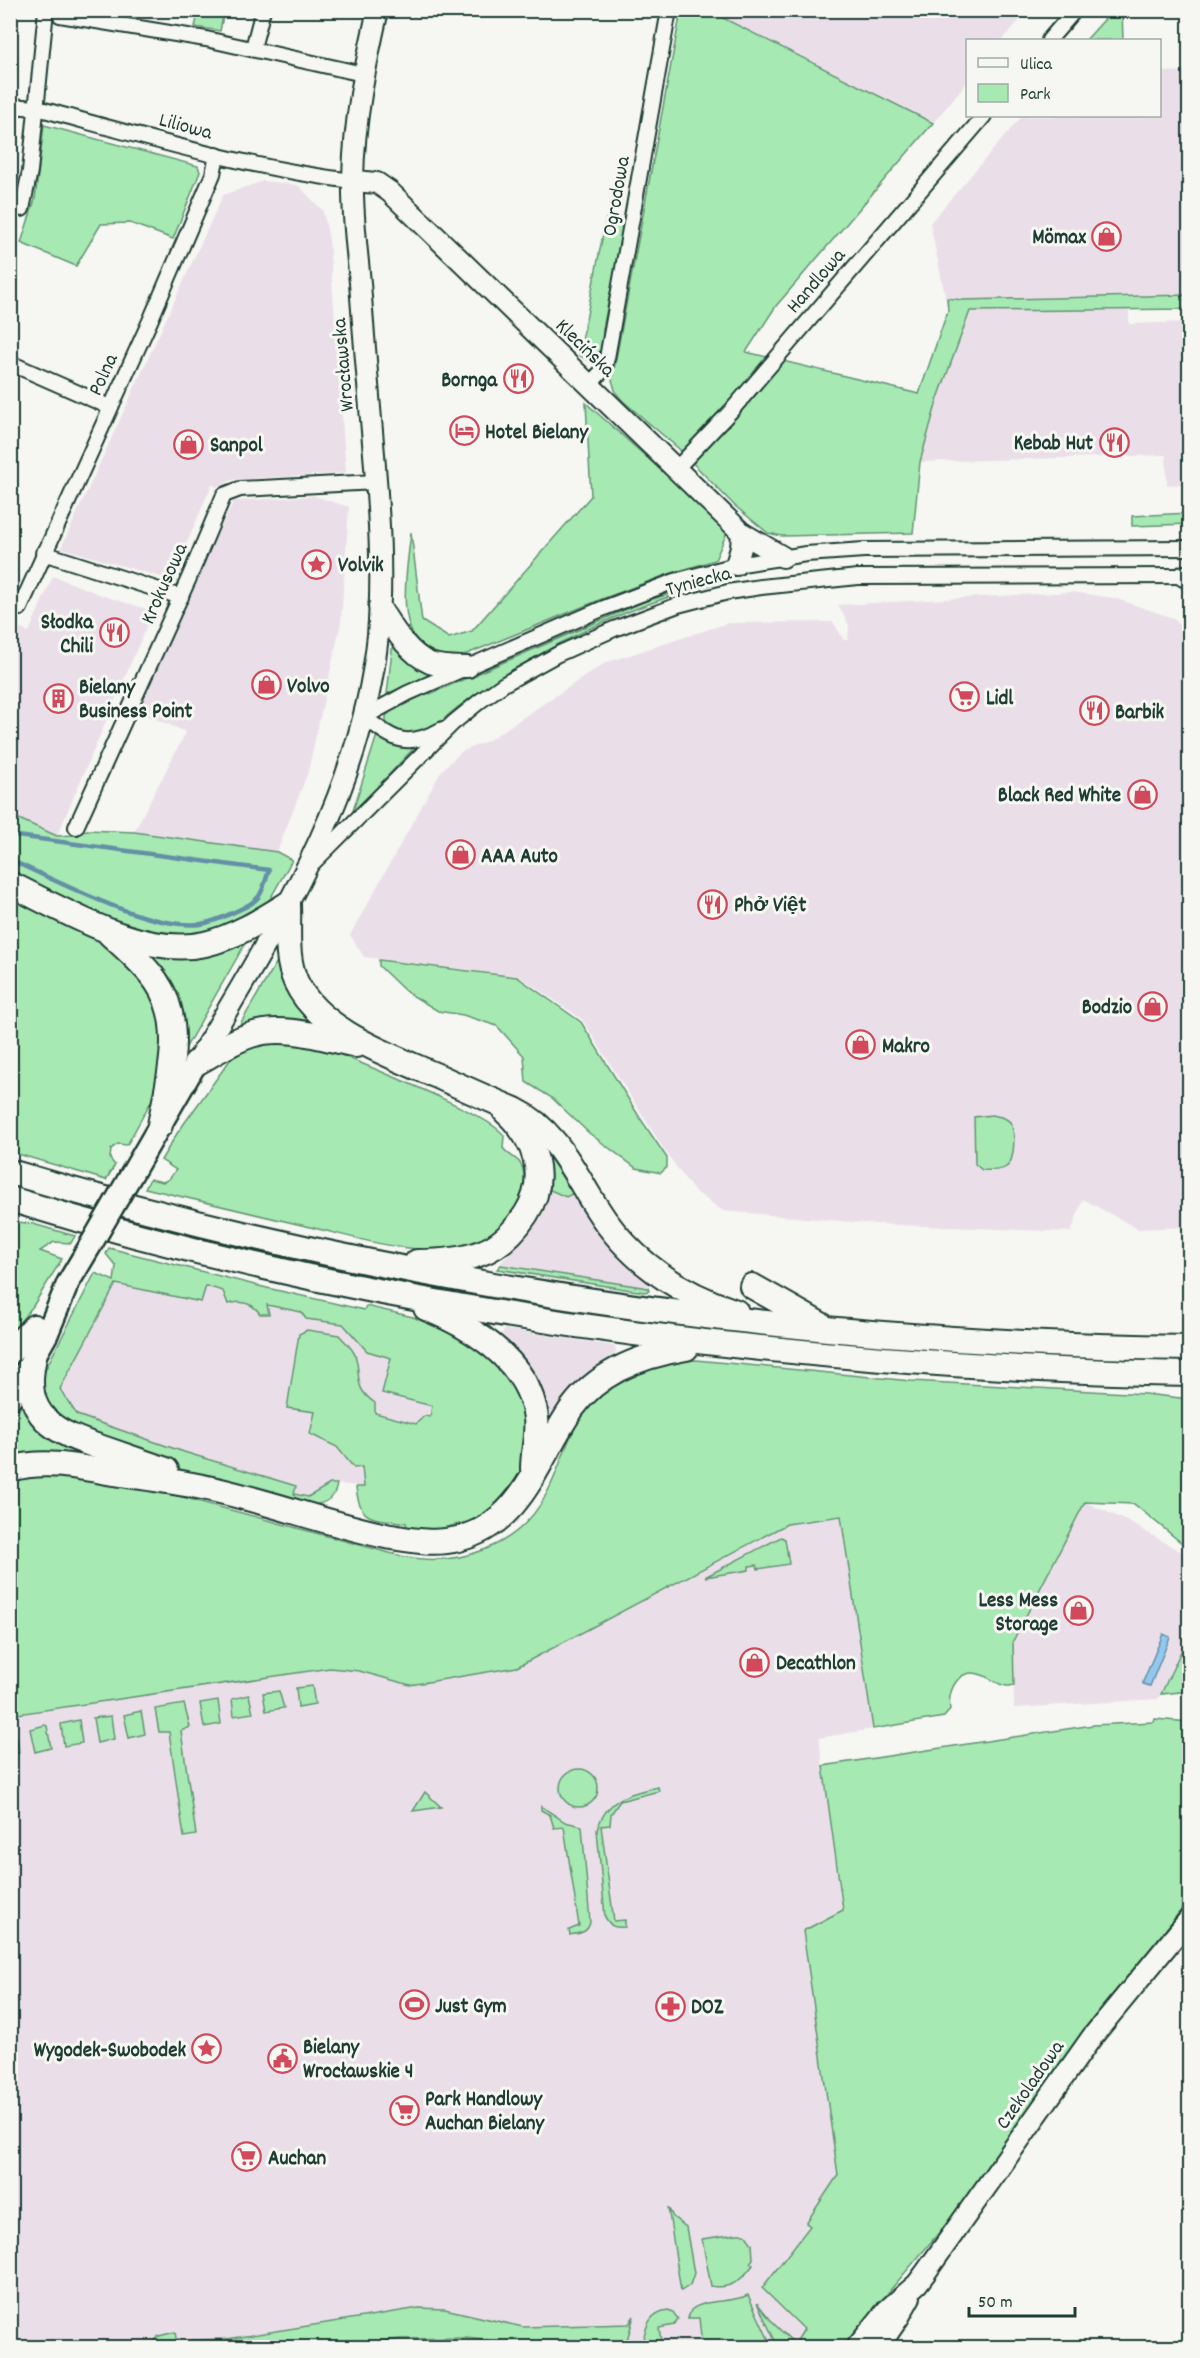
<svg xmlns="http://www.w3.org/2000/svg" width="1200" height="2358" viewBox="0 0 1200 2358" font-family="Dekko,sans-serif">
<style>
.built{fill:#eadfe9}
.green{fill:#a7e9b3;stroke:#639374;stroke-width:1.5}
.water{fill:#92c8f0;stroke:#6490a5;stroke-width:1.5}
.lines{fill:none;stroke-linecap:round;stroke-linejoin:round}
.stream{stroke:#6490a5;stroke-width:4.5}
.street-casing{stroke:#1f3d34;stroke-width:18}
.secondary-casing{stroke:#1f3d34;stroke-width:24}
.primary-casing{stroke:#1f3d34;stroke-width:26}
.highway-casing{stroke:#1f3d34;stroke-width:28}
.street{stroke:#f6f6f2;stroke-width:14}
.secondary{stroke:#f6f6f2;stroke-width:20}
.primary{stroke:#f6f6f2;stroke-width:21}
.highway{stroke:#f6f6f2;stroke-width:24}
.primary-bridge-casing{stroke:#1f3d34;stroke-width:26;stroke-linecap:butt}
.primary-bridge{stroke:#f6f6f2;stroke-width:21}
.labels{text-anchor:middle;stroke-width:6;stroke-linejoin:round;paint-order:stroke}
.street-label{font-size:21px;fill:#1f3d34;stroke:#f6f6f2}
.poi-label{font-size:21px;font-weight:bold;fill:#1f3d34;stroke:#f6f6f2;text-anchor:start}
</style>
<rect width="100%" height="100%" fill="#f6f6f2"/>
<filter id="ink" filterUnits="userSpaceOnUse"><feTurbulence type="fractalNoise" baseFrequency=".0167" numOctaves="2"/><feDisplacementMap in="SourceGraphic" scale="12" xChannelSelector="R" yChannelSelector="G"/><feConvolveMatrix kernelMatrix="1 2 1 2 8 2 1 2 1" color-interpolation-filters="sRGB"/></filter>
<g filter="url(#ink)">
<g class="built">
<polygon points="709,11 1028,11 1002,40 968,40 967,82 933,123"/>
<polygon points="1189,71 1189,308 948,310 930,223 1022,116 1160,116 1160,72"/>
<polygon points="263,181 298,185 323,211 329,239 346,473 232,480 217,487 212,484 171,580 61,548 223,195"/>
<polygon points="1129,310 1129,324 1189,322 1189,484 1167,485 1166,455 920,462 937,401 970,311"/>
<polygon points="314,496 349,507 341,622 308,772 277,852 134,832 186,732 139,712 204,561 234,501"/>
<polygon points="53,576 104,596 153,611 57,836 11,815 10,638 16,626 29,632"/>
<polygon points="1072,592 1114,598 1173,618 1189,634 1189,1227 1138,1229 1083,1199 1071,1232 876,1224 723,1211 693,1190 665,1151 582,1019 518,976 364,957 350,935 442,770 461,752 489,740 605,663 728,623 833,622 844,640 848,640 849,625 838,605"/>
<polygon points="548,1189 577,1191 650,1275 648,1288 498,1266 531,1230 541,1212"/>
<polygon points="129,1258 450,1348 491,1498 337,1484 331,1484 308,1497 293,1494 296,1487 184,1452 77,1415 60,1389"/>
<polygon points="505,1329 615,1346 616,1352 549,1425 519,1356 501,1335"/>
<polygon points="1085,1502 1125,1520 1189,1556 1189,1633 1158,1699 1014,1708 1013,1641"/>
<polygon points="841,1516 873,1729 819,1738 892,2289 843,2347 552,2348 500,2339 466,2338 408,2339 334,2348 11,2347 10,1708 343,1665 517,1667 787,1524"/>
</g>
<g class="green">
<polygon points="199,10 224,11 220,31 195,27"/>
<polygon points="1113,10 1122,11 1123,40 1086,40"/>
<polygon points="681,11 709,11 933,123 776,306 746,352 919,394 948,310 947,298 962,300 1189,295 1189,309 970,311 937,401 920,462 913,533 782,536 768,533 735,506 678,448 623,401 616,393 612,380"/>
<polygon points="44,125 198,166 200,172 173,239 130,223 101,224 76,266 21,243 35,199"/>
<polygon points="606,219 617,222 624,229 614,293 610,293 603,329 603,351 600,351 598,358 591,362 579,355"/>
<path d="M586,403L728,530L715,560L666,575L602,599L462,656C449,655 436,656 425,649C394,627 408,564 411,532L422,621L449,638L472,631L591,496Z"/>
<polygon points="1189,513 1189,524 1132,526 1132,516"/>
<path d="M718,579L719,582C646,601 577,630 514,670C493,683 472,696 453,711C445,717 438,727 428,731C414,736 396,734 386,722V716L392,710L428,693L430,694L643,602Z"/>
<polygon points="393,642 431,672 431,674 387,694"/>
<polygon points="377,735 413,749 352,814"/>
<polygon points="10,815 57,836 74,835 87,830 134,832 277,852 292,860 270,899 258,911 209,936 151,934 101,916 11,872"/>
<polygon points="10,895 108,944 153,990 166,1036 155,1094 127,1145 118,1144 111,1149 110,1159 115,1165 106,1180 11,1152"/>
<polygon points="245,941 246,942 182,1054 139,948"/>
<polygon points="278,960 327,1029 236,1031"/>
<polygon points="379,960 517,977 581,1022 640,1118 667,1158 667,1167 661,1173 636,1168 589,1133 552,1098 526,1082 524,1056 497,1026 463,1015 438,1011 405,991 379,966"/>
<path d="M282,1041L318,1047L339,1054C367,1066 494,1116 504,1136L503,1148C509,1156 517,1158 520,1163C529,1176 522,1203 513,1214C498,1231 482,1243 459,1247C410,1256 358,1238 310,1227C255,1214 200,1201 145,1188L150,1179L163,1182L169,1179L176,1170L161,1160L178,1132L230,1060C247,1047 262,1044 282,1041Z"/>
<path d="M992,1115C998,1116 1006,1117 1010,1122C1016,1130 1015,1162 1006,1167C999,1172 989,1170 982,1170L975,1164L974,1117Z"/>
<polygon points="540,1138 578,1191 566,1197 548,1189"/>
<polygon points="11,1221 33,1224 75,1236 71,1243 54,1242 40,1251 62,1259 33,1306 11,1333"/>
<path d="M109,1248L267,1288L364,1310L366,1306L413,1317L490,1349L527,1401L526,1459L520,1476L510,1491L491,1510L472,1521L438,1529L407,1528L406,1523C374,1517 360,1524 356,1487H364L362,1467L354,1468L337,1447L310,1434L315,1412L287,1408L299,1334L307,1330L339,1335C344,1341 352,1347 355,1355C362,1376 352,1387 375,1403V1413L416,1424L424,1416L430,1417L432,1406L382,1393L391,1358L367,1351L343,1324L306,1319L301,1312L267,1305L269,1314H260C252,1302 241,1300 228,1304L223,1291L206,1286L201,1302L116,1284L60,1389L77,1415L184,1452L296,1486L294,1494L308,1497L330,1484H337C335,1499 325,1504 311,1505L158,1463L48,1415L41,1382L47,1366L95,1273L114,1281L116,1266L106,1254Z"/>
<polygon points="501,1265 648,1288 649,1291 644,1292 497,1269"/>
<path d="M696,1360L911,1381L1145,1394L1189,1399V1549L1134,1504L1085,1502L1013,1641L1014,1685C1001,1689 994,1679 982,1675C958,1666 947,1691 950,1710L944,1717L873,1729L841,1516L787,1524L517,1667L410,1685L359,1671L330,1668L11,1715L10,1478L55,1472L156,1490L401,1556C459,1568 521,1547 548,1491C563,1462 568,1430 590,1405C616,1374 657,1361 696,1360Z"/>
<polygon points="24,1400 99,1457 11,1460 11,1424"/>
<polygon points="781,1537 785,1539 789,1564 758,1569 757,1565 749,1566 749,1570 705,1577"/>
<polygon points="1189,1633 1189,1691 1161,1694 1188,1636"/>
<polygon points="312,1686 315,1704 298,1707 296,1688"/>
<polygon points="279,1691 284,1708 266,1711 263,1693"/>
<polygon points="249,1695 253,1713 234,1716 232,1699"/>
<polygon points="218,1700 221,1724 204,1727 200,1703"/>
<polygon points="184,1704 190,1727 181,1731 196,1835 184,1837 169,1732 159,1732 155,1709"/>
<polygon points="141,1711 145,1734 129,1738 124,1715"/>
<polygon points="111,1716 114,1739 97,1743 93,1718"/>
<polygon points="1155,1719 1189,1722 1189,1900 1085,2032 959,2209 842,2347 778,2347 757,2303 774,2324 795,2344 804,2329 762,2288 810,2226 806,2223 838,2175 803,1931 843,1910 823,1766 1093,1725 1154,1722"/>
<polygon points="79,1720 82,1743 64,1746 61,1724"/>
<polygon points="45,1725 47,1726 51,1748 35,1752 30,1729"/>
<polygon points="11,1732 17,1737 19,1753 11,1756"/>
<circle cx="579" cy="1788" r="19"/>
<path d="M658,1787L659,1791L620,1801L611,1814L610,1825L601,1826L614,1921L625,1920V1927C614,1928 611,1927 605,1917L597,1830C606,1799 629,1793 658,1787Z"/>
<polygon points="425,1792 441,1807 413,1811"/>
<path d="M541,1806L565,1822L582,1826L590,1922C588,1933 580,1933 570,1935L569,1930L579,1926L564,1827L554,1828L550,1815L541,1810Z"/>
<polygon points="668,2207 673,2217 686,2227 694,2273 690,2285 681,2291"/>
<path d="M737,2234H745L752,2244L753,2259L750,2263L753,2265C742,2280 730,2290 711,2286L702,2239Z"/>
<path d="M748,2295L772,2347H702L699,2318H688L691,2310C706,2298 730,2304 748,2295Z"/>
<polygon points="419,2308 445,2309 523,2327 629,2324 634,2316 625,2347 548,2348 466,2338 400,2339 333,2348 149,2347 159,2336 175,2332 177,2344 192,2340 227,2339"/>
<path d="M668,2310L673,2312L678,2319L674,2325L659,2328L662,2347H641C646,2329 647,2313 668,2310Z"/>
</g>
<polygon class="water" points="1163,1634 1170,1637 1150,1686 1143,1684 1143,1682"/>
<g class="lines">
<path class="stream" d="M10,835L269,870C266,878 264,889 259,896C254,904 241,909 232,913C222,918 212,922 201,924C147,930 61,882 10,860"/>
<defs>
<g id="street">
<polyline points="60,15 206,39 363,74"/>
<polyline points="1049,40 1075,10"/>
<polyline points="253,48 263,10"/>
<path d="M10,106L37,108C141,136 246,168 353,181"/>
<polyline points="22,209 30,171 46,10"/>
<polyline points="10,363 110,407"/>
<polyline points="590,384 604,369 607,358 669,10"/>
<polyline points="676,469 731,411 984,116"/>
<polyline points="43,553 181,597"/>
<polyline points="10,603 20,608 150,321 213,174 217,155"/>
<path d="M443,729C405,749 396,741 364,717L408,693L604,608L675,581L736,565L806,554L864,550L1190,548"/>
<polyline points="76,827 189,578 224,495 240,489 376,482"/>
<polyline points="313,863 453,723 480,701 504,684 558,654 614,629 678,605 728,592 761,587 858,577 1190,576"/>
</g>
<g id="secondary">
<polyline points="353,181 377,183 390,192 742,533 783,557"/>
<polyline points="736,565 741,548 742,533"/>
<polyline points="1184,576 1190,578"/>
<path d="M379,606C392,626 407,653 430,663C441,667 456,667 468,667"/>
<path d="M196,1063C276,927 362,796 378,635C383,575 379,514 374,454C369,397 364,340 360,283C357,249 352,214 353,179C354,121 365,67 378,10"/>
<polyline points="856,2348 887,2310 917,2284 926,2272 1092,2037 1190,1918"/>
<polyline points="878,2348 899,2317 910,2297"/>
</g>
<g id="primary">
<polyline points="130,1177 196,1063"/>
<polyline points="10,1399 47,1334 68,1283 90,1246"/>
</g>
<g id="highway">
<path d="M10,884C66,911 141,958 205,944C235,937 262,920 288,904"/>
<path d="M288,904C289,930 285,958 296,982C318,1030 389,1055 435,1075C462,1087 488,1099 515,1110C556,1130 573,1171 596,1207C629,1260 678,1293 736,1312"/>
<path d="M110,934C126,949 143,963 156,981C186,1024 169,1078 160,1125"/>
<path d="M196,1063C214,1053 232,1041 251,1035C284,1024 323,1038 356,1045"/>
<path d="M10,1172C393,1286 791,1343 1190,1348"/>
<path d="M10,1199C392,1317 792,1366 1190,1374"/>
<path d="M417,1262C438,1262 461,1261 481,1253C500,1246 515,1231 526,1214C549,1178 536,1139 505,1111"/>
<polyline points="752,1286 821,1325"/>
<path d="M426,1308C474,1328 529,1361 536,1418C538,1435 533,1452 533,1469"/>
<polyline points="10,1352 34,1327"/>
<path d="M34,1357C20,1418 56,1433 105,1449C125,1456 146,1463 166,1470"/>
<path d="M10,1469C45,1459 79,1467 113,1473C147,1478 182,1482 216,1490C273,1503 329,1524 386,1536C410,1540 434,1545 458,1539C524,1523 538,1456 573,1407C600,1370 644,1355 686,1348"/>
</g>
</defs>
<use href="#street" class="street-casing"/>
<use href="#secondary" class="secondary-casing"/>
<use href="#primary" class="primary-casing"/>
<use href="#highway" class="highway-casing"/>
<use href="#street" class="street"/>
<use href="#secondary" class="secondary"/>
<use href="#primary" class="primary"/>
<use href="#highway" class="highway"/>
<defs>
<polyline id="primary-bridge" points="90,1246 130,1177"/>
</defs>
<use href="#primary-bridge" class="primary-bridge-casing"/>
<use href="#primary-bridge" class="primary-bridge"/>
</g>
</g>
<defs>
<symbol id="shop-ring" viewBox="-11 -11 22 22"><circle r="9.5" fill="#f6f6f2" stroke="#d1495b" stroke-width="1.5"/><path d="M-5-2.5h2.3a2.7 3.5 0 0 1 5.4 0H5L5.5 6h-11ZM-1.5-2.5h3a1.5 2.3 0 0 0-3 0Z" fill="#d1495b"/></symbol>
<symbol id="restaurant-ring" viewBox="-11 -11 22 22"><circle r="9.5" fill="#f6f6f2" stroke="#d1495b" stroke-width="1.5"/><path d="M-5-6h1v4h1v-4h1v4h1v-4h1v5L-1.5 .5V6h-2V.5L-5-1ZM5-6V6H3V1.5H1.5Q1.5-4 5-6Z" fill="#d1495b"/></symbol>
<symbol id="hotel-ring" viewBox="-11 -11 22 22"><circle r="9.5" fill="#f6f6f2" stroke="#d1495b" stroke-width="1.5"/><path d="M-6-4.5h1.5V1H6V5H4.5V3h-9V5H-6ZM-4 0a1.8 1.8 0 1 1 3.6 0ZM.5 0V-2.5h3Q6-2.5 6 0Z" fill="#d1495b"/></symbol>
<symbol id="sight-ring" viewBox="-11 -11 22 22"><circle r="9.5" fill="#f6f6f2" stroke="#d1495b" stroke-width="1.5"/><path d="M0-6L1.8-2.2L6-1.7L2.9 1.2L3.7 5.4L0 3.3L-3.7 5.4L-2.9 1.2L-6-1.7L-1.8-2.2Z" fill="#d1495b"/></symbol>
<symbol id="supermarket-ring" viewBox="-11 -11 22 22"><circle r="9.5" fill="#f6f6f2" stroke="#d1495b" stroke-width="1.5"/><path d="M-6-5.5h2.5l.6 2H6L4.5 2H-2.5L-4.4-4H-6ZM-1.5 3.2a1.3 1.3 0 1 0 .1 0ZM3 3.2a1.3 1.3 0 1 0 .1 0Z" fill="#d1495b"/></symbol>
<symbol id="building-ring" viewBox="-11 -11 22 22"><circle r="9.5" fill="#f6f6f2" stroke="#d1495b" stroke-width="1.5"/><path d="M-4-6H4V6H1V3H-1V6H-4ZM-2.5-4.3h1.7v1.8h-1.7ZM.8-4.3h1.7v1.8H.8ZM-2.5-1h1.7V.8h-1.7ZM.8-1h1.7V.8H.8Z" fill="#d1495b"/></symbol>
<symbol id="stadium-ring" viewBox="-11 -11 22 22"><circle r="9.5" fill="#f6f6f2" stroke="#d1495b" stroke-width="1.5"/><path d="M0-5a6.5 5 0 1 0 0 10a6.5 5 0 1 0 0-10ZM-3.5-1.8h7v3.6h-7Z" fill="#d1495b"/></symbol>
<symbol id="pharmacy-ring" viewBox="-11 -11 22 22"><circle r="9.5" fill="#f6f6f2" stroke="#d1495b" stroke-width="1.5"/><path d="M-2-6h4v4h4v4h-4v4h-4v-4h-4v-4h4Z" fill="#d1495b"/></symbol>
<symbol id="civic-ring" viewBox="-11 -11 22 22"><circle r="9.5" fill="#f6f6f2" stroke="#d1495b" stroke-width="1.5"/><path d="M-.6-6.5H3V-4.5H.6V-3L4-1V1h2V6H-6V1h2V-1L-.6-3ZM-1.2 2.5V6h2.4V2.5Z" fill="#d1495b"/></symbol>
</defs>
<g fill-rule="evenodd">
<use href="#shop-ring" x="1090" y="220" width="33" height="33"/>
<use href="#restaurant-ring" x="502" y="362" width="33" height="33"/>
<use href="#hotel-ring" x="448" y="414" width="33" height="33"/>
<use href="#restaurant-ring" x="1098" y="426" width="33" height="33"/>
<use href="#shop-ring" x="172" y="428" width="33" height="33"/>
<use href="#sight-ring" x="300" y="548" width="33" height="33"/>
<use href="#restaurant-ring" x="98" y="616" width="33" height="33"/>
<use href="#shop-ring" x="250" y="668" width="33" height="33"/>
<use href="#supermarket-ring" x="948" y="680" width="33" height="33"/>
<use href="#building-ring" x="42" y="682" width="33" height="33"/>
<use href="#restaurant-ring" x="1078" y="694" width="33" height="33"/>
<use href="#shop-ring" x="1126" y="778" width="33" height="33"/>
<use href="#shop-ring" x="444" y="838" width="33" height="33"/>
<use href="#restaurant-ring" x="696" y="888" width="33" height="33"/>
<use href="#shop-ring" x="1136" y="990" width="33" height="33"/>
<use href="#shop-ring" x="844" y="1028" width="33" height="33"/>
<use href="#shop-ring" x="1062" y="1594" width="33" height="33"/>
<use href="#shop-ring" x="738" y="1646" width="33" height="33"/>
<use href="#stadium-ring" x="398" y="1988" width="33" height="33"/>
<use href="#pharmacy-ring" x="654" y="1990" width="33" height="33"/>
<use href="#sight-ring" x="190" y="2032" width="33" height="33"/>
<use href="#civic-ring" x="266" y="2042" width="33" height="33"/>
<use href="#supermarket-ring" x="388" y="2094" width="33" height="33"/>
<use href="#supermarket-ring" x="230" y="2140" width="33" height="33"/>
</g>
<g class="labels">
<g class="street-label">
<text transform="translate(186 125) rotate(15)" y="7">Liliowa</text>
<text transform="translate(615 196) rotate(-80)" y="7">Ogrodowa</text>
<text transform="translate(815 280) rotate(-49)" y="7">Handlowa</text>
<text transform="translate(586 347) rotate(44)" y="7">Klecińska</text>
<text transform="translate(342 365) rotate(-95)" y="7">Wrocławska</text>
<text transform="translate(102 374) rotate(-65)" y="7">Polna</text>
<text transform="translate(698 580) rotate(-15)" y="7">Tyniecka</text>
<text transform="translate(163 583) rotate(-66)" y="7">Krokusowa</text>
<text transform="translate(1029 2084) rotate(-55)" y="7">Czekoladowa</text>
</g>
<g class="poi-label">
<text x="1086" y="243" text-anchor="end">Mömax</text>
<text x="497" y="386" text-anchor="end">Bornga</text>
<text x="485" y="438">Hotel Bielany</text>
<text x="1093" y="449" text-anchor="end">Kebab Hut</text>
<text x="210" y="451">Sanpol</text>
<text x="338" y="571">Volvik</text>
<text x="93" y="628" text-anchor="end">Słodka<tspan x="93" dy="24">Chili</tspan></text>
<text x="287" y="692">Volvo</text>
<text x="79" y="693">Bielany<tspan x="79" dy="24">Business Point</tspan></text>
<text x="986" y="704">Lidl</text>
<text x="1115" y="718">Barbik</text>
<text x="1121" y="801" text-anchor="end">Black Red White</text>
<text x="481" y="862">AAA Auto</text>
<text x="734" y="911">Phở Việt</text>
<text x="1132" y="1013" text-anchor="end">Bodzio</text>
<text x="882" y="1052">Makro</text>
<text x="1058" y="1606" text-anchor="end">Less Mess<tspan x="1058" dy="24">Storage</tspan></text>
<text x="776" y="1669">Decathlon</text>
<text x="435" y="2012">Just Gym</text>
<text x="691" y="2013">DOZ</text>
<text x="303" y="2053">Bielany<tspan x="303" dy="24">Wrocławskie 4</tspan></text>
<text x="186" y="2056" text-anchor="end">Wygodek-Swobodek</text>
<text x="425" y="2105">Park Handlowy<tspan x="425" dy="24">Auchan Bielany</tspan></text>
<text x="268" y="2164">Auchan</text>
</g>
</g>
<rect width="1200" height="2358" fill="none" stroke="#f6f6f2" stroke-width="36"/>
<rect x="18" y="18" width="1164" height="2322" fill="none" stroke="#1f3d34" stroke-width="2" filter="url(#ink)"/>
<rect x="966" y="39" width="195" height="78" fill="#f6f6f2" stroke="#a0aca6" stroke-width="1.5"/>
<rect x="978" y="58" width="30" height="9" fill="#f6f6f2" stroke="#a0aca6" stroke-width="1.5"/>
<text x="1020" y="69" font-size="18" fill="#1f3d34">Ulica</text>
<rect x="978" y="84" width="30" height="18" fill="#a7e9b3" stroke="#a0aca6" stroke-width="1.5"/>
<text x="1020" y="99" font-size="18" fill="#1f3d34">Park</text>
<path d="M969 2307v9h106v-9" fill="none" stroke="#1f3d34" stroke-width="3"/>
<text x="978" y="2307" font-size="18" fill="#1f3d34" stroke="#f6f6f2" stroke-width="4.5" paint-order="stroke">50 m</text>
</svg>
